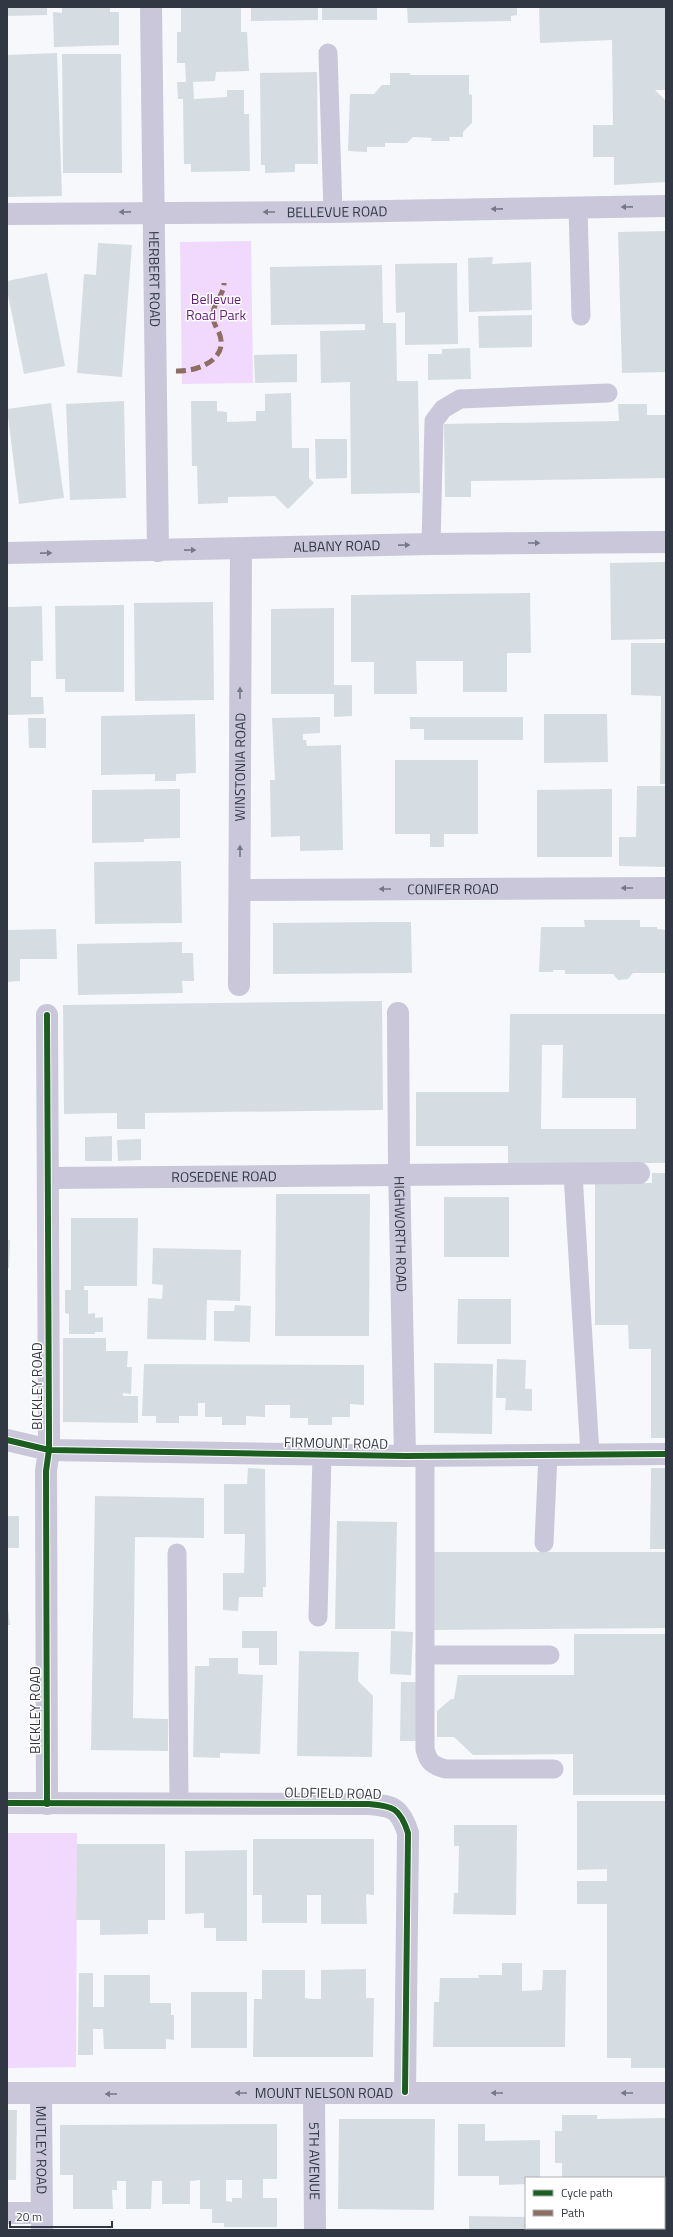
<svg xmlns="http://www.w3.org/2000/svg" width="673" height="2237" viewBox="0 0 673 2237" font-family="'Titillium Web',sans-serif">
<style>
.green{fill:#f0d9fd}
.building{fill:#d6dde2;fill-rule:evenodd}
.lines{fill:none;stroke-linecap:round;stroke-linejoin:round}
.lane{stroke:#c9c7d9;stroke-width:19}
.street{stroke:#c9c7d9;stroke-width:22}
.quiet{stroke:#8d6e63;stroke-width:5;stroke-dasharray:10 5;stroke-linecap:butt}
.cycleway-casing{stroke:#fff;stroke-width:8}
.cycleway{stroke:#1b5e20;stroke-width:6}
.oneway{fill:#757887}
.labels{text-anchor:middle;stroke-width:3;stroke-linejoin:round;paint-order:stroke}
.street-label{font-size:14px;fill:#313844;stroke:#fff}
.park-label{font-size:14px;fill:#641d7d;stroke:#fff}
</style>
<rect width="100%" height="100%" fill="#f6f8fb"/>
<g class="green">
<polygon points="251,241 253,383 182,384 180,242"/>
<polygon points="7,1833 77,1833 76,2067 7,2068"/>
</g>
<g class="building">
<polygon points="7,7 47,7 47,15 7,16"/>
<polygon points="62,7 110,7 110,12 119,12 119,45 54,47 53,12 62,13"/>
<polygon points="181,7 241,7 241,32 247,32 249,71 216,72 215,81 193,82 194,99 227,97 227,90 244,90 244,114 249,114 250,171 191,172 191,164 184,164 183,99 178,99 177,82 186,82 185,63 177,63 177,32 181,32"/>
<polygon points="251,7 318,7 318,20 251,21"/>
<rect x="322" y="7" width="55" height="13"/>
<polygon points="407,7 517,7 517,15 511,16 511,21 408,23"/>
<polygon points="539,7 666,7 666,90 655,90 666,101 666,182 614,185 614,157 593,157 593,125 613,125 612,40 540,43"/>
<polygon points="57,53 62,196 7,197 7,55"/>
<polygon points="62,54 121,54 122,173 63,173"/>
<polygon points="317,72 318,164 295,164 295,172 265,173 265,165 261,165 260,73"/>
<polygon points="390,73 410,73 410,75 469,75 469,94 472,95 472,123 463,132 463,137 449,137 450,141 431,141 432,138 413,137 407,143 385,143 385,147 367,147 367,152 348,151 350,94 374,94 382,85 390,85"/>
<polygon points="666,231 666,372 622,373 618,232"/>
<polygon points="98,243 132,245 122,377 77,373 84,274 96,275"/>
<polygon points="493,257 492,264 531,262 532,310 469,312 468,258"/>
<polygon points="457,263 458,344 405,345 405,312 396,313 395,264"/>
<polygon points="382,265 383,323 396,323 397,381 418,381 420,493 351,494 350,382 321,383 320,331 365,330 365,324 271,325 270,267"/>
<polygon points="47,273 65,366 24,374 7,290 7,281"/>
<polygon points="532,315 532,347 479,348 478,316"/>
<polygon points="470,348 471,379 428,380 428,354 442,354 442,349"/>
<polygon points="297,354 297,382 255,383 254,355"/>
<polygon points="291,393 292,448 309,448 309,478 314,483 288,509 275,496 228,497 228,503 198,504 197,466 192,466 191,401 217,401 217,411 227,412 227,422 256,421 256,411 265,411 265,394"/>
<polygon points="124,401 126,498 70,500 66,404"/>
<polygon points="51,403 64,498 19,504 7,409"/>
<polygon points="618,404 647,404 647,415 666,415 666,478 471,481 471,497 445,497 444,424 619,421"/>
<polygon points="315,439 347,439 347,478 316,479"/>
<polygon points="666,562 666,639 611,640 610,563"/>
<polygon points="530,593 531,653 507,653 507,692 463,692 463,661 416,661 417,694 374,694 374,662 351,662 351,595"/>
<polygon points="213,602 214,700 135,701 134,603"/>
<polygon points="124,605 124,692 65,692 65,679 56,679 55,606"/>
<polygon points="42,606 43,661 31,661 31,697 43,697 44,714 7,715 7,607"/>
<polygon points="334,608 334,685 352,685 352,716 334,717 334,694 271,694 271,609"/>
<polygon points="631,643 666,643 666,784 660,784 661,696 631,695"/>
<polygon points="195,714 196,773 176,774 176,781 155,781 155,774 101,775 101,716"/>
<polygon points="544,714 607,714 608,762 544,763"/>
<polygon points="320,717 320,733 303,734 303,740 306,740 307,746 341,745 343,850 300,851 300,836 271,837 270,780 275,780 272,718"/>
<polygon points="410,717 523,717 523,740 424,740 424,729 410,729"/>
<polygon points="28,718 46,718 46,748 29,748"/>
<polygon points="395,760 478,760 478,834 444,834 444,847 430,847 430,834 395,834"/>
<polygon points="637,786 666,786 666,867 619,866 619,837 636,837"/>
<polygon points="180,789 180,838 144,839 144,842 92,843 92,790"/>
<polygon points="612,789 612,857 537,857 537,790"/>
<polygon points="181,861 182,923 95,924 94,862"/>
<polygon points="584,920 640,920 640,927 657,927 657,929 666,930 666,973 633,973 628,979 618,980 613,974 565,974 565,970 553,970 553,972 539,972 541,927 585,927"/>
<polygon points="378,922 411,922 412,973 273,974 273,923"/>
<polygon points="56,929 57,959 20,959 20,981 7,982 7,930"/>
<polygon points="182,942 182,953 193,953 194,981 182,981 183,993 78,995 77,944"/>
<polygon points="382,1001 383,1110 145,1113 145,1129 117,1129 117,1113 64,1114 63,1005"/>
<path d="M510,1014H666V1163H508V1146H416V1092H509ZM542,1045H563L562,1098H636V1129H541Z"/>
<polygon points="112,1136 112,1161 85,1161 85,1137"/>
<polygon points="141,1139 141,1160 118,1161 117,1140"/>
<polygon points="652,1173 666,1173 666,1438 651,1438 651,1349 629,1349 628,1325 595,1325 595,1183 652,1183"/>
<polygon points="276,1194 370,1194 369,1336 275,1336"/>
<rect x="444" y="1197" width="65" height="60"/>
<polygon points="71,1218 138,1218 137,1286 84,1286 84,1290 88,1290 88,1314 95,1313 95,1318 103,1317 103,1332 95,1332 95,1334 69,1334 69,1314 65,1313 65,1290 71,1290"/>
<polygon points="7,1240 10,1240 9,1268 7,1268"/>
<polygon points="153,1248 241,1250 240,1301 207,1300 206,1340 147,1339 148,1298 162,1299 163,1285 152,1284"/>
<polygon points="458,1299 511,1299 511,1344 457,1344"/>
<polygon points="235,1305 251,1306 250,1342 214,1341 214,1311 234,1311"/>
<polygon points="63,1338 106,1338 106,1351 128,1351 127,1367 132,1367 131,1394 123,1393 123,1396 138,1396 138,1423 63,1422"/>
<polygon points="497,1359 526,1360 525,1389 532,1389 532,1411 505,1410 506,1398 496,1398"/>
<polygon points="434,1363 493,1364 492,1434 434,1433"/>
<polygon points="144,1364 364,1365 364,1405 350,1404 350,1417 332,1417 332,1425 308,1425 308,1418 290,1418 290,1405 265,1405 265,1417 246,1416 246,1425 222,1425 222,1417 205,1417 205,1403 198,1403 198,1416 179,1416 179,1423 156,1423 156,1416 142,1416"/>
<polygon points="248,1468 265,1469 266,1587 263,1587 263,1597 239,1597 238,1611 223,1610 223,1573 244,1573 245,1534 224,1534 224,1484 247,1484"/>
<polygon points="651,1468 666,1468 666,1549 650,1549"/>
<polygon points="95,1496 204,1498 204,1538 135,1537 133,1718 168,1719 168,1751 91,1750"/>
<rect x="7" y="1516" width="12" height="32"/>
<polygon points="337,1521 397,1522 395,1629 335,1629"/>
<polygon points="434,1552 666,1552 666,1628 434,1630"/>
<polygon points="7,1601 10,1625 7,1625"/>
<polygon points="242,1631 277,1631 277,1665 259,1665 259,1648 242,1648"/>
<polygon points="391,1631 413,1632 411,1675 390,1674"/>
<polygon points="574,1634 666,1634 666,1795 573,1795 573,1754 473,1755 454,1737 437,1737 437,1711 451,1699 454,1699 458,1675 574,1675"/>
<polygon points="299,1651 359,1652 358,1681 373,1696 372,1757 297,1756"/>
<polygon points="209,1658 238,1658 238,1674 263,1675 260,1754 220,1753 220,1758 193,1757 195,1666 209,1666"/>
<polygon points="401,1682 419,1682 418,1741 400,1741"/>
<polygon points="577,1801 666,1801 666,2068 631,2068 631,2058 607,2058 607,1904 577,1904 577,1881 607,1881 607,1869 577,1870"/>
<polygon points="454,1825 517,1825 516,1915 453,1914 454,1893 458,1893 459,1846 454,1846"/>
<polygon points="253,1839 374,1839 374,1895 366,1894 367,1924 321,1924 321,1895 307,1895 307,1923 262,1923 262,1895 253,1895"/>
<polygon points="77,1844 165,1844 165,1920 148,1920 148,1934 100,1935 100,1920 76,1920"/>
<polygon points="247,1850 247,1941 216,1941 216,1928 204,1928 204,1913 185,1914 185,1851"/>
<polygon points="502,1963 522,1963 522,1991 542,1990 543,1970 566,1970 565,2047 433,2047 434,2002 439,2002 440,1978 479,1978 478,1975 502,1975"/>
<polygon points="366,1969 366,1998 374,1998 373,2057 253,2057 254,1999 262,1999 262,1970 305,1970 305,1998 313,1999 321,1999 321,1970"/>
<polygon points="79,1973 93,1973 93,2007 104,2007 104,1975 150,1975 150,2003 171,2003 171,2015 174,2015 174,2040 166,2039 166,2049 104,2049 103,2029 93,2029 93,2055 78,2055"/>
<rect x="191" y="1992" width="56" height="56"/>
<polygon points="7,2110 17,2110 16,2180 7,2180"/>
<polygon points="562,2115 597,2115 597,2119 666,2118 666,2178 562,2178 562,2163 555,2163 555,2131 562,2131"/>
<polygon points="339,2119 435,2119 434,2210 338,2209"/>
<path d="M277,2124V2179H263V2198H277V2227H224V2223H212V2209H200V2180L190,2181V2204H162V2181H152L151,2209H126V2181H117V2190H112L113,2209H73V2175H60V2125ZM226,2180H242V2198H232V2202L226,2201Z"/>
<polygon points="458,2124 485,2124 485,2141 540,2140 540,2178 526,2178 526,2184 499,2185 499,2176 458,2176"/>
<polygon points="469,2216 526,2217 526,2228 664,2228 664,2218 666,2218 666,2230 469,2230"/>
</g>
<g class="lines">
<g class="lane">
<polyline points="328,53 333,212"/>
<polyline points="578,208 581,316"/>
<polyline points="431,544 434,421 443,409 460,399 608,393"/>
<polyline points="573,1174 590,1454"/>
<path d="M425,1456V1749C428,1762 433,1766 446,1769H554"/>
<polyline points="544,1543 548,1455"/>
<polyline points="177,1553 179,1804"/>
<polyline points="318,1617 322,1454"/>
<polyline points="425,1655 550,1655"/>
</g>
<g class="street">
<path id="s1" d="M151,7L158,551"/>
<path id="s2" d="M7,214L333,212L666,206"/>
<path id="s3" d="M7,553L431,544L666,542"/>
<path id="s4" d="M240,890L666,888"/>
<path id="s5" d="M239,985L241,549"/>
<path id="s6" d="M398,1013L399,1166L405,1456"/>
<path id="s7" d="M48,1178L639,1173"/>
<polyline points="7,1440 49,1450 405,1456 666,1454"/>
<path d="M7,1803L369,1804C393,1806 400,1808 408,1833L405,2092"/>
<polyline points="47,1804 46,1471 49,1450 49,1432 47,1015"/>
<path id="s8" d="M7,2093H666"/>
<path id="s9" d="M314,2093L315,2230"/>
<path id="s10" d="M41,2094L42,2230"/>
<polyline points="7,2213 42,2213"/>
</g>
<path class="quiet" d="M176,371C194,372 224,362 221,340C220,330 212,325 213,314C213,303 224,295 224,283"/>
<defs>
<g id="cycleway">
<polyline points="7,1440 49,1450 405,1456 666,1454"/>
<path d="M7,1803L369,1804C393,1806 400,1808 408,1833L405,2092"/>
<polyline points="47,1804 46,1471 49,1450 49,1432 47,1015"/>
</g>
</defs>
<use href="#cycleway" class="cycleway-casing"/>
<use href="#cycleway" class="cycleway"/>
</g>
<defs><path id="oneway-solid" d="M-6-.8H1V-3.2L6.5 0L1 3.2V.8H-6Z"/></defs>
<g class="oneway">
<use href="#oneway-solid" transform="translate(627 207) rotate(179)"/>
<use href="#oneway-solid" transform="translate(497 209) rotate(179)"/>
<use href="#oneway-solid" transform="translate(125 212) rotate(179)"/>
<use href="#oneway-solid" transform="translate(269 212) rotate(-180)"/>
<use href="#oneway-solid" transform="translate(534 543)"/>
<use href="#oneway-solid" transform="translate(404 545) rotate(-1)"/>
<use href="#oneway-solid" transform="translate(190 550) rotate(-1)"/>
<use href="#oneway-solid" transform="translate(46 553) rotate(-1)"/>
<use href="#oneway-solid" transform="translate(240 693) rotate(-90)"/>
<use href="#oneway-solid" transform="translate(240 851) rotate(-90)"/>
<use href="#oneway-solid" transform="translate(627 888) rotate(180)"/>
<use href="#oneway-solid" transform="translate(385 889) rotate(180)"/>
<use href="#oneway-solid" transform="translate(241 2093) rotate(180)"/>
<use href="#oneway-solid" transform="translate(497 2093) rotate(-180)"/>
<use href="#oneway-solid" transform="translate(627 2093) rotate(-180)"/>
<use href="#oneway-solid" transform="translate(111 2094) rotate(180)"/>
</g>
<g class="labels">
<g class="street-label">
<text dy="5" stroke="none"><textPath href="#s2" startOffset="330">BELLEVUE ROAD</textPath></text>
<text dy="5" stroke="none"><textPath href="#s1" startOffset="272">HERBERT ROAD</textPath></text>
<text dy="5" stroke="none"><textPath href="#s3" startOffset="330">ALBANY ROAD</textPath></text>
<text dy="5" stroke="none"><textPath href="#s5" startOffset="218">WINSTONIA ROAD</textPath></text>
<text dy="5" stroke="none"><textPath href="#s4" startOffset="213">CONIFER ROAD</textPath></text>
<text dy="5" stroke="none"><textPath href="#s7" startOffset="176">ROSEDENE ROAD</textPath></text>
<text dy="5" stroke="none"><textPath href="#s6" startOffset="221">HIGHWORTH ROAD</textPath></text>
<text transform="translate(37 1386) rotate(-90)" y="5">BICKLEY ROAD</text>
<text transform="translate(336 1443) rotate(1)" y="5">FIRMOUNT ROAD</text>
<text transform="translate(35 1710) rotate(-90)" y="5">BICKLEY ROAD</text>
<text transform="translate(333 1793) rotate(1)" y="5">OLDFIELD ROAD</text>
<text dy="5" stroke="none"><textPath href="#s8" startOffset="317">MOUNT NELSON ROAD</textPath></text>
<text dy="5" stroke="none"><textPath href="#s10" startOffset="56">MUTLEY ROAD</textPath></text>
<text dy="5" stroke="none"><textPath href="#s9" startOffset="68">5TH AVENUE</textPath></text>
</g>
<g class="park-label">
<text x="216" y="304">Bellevue<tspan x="216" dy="16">Road Park</tspan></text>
</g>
</g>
<rect width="673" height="2237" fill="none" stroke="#313844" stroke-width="16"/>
<rect x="525" y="2177" width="140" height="52" fill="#ffffff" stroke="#adafb4"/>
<rect x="533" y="2190" width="20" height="6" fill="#1b5e20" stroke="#adafb4"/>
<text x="561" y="2197" font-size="12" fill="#313844">Cycle path</text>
<rect x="533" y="2210" width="20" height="6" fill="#8d6e63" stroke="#adafb4"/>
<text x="561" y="2217" font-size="12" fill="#313844">Path</text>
<path d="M10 2221v6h102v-6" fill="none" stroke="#313844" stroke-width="2"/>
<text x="16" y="2221" font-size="12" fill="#313844" stroke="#ffffff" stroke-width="3" paint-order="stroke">20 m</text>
</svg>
